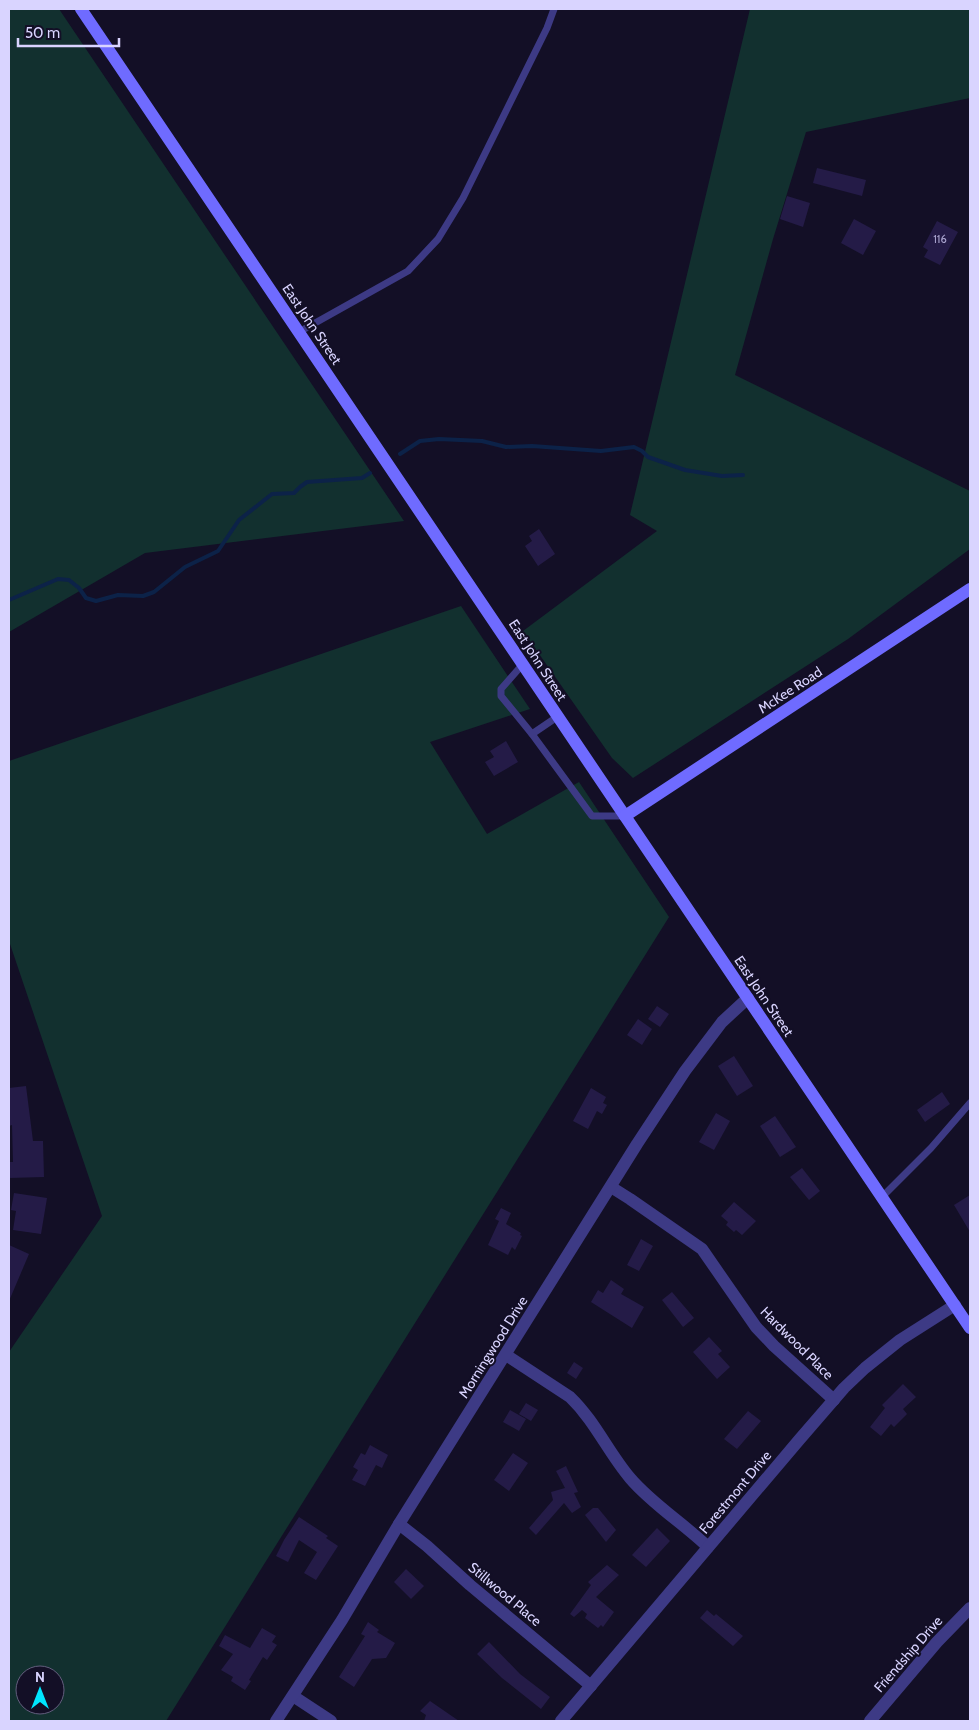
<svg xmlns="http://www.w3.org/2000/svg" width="979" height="1730" viewBox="0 0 979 1730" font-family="Cabin,sans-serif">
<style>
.green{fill:#12302f;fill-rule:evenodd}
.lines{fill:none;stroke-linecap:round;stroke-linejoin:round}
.stream{stroke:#0c2248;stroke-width:4}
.building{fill:#241b47}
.lane{stroke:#3d3a85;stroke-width:7}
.street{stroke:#3d3a85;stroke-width:12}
.secondary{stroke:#6f6bff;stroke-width:12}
.labels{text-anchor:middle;stroke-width:4;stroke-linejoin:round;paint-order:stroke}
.number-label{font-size:11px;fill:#aca6d1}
.street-label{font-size:14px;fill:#d9d4ff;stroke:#130f26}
</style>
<rect width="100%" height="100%" fill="#130f26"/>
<g class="green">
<polygon points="9,9 59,9 404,521 145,553 9,632"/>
<polygon points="750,9 970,9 970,98 806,132 773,239 735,375 970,491 970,549 848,639 633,778 612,758 523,631 657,531 630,515"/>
<path d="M461,606L530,709L430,742L487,834L579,782L669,917L166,1721H9V1352L102,1216L9,941V761ZM25,1675H55V1705H25Z"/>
</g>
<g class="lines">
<g class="stream">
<polyline points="400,454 420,441 439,439 482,441 506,447 532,446 601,451 634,447 642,451 648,457 685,470 722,476 743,475"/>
<polyline points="9,600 58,579 69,580 79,588 86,598 96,601 118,595 143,596 154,592 185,567 218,551 239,520 272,494 294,493 300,487 307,482 362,478 370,473"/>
</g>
</g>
<g class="building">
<polygon points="817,168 866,180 862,196 813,183"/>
<polygon points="787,196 810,203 803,227 780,219"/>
<polygon points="854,219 876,231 863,255 841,243"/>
<polygon points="937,221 958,232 940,265 924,257 928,250 923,247"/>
<polygon points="539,529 555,554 538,566 525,546 532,541 529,536"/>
<polygon points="506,741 518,762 494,776 485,762 494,757 490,751"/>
<polygon points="657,1006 669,1014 660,1027 648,1019"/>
<polygon points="638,1019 652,1029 642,1045 627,1035"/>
<polygon points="734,1056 753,1086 737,1096 718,1066"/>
<polygon points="26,1086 33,1141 43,1141 44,1177 9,1178 9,1162 13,1162 12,1125 9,1126 9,1088"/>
<polygon points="591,1088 606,1097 603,1103 607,1105 602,1114 597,1111 588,1129 573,1121"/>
<polygon points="942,1092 950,1104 925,1122 917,1110"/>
<polygon points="716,1113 730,1121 714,1150 699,1142"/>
<polygon points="775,1116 796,1147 780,1157 760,1126"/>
<polygon points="802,1168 820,1191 809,1200 790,1177"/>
<polygon points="14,1193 47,1198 41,1234 13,1230 16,1211 11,1210"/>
<polygon points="970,1195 970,1232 954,1205"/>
<polygon points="734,1202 756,1221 742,1235 736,1230 734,1232 726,1225 728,1222 721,1216"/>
<polygon points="501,1208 511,1213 506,1224 521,1233 520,1235 522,1236 515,1250 512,1247 508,1255 488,1245 499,1221 495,1219"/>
<polygon points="641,1239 653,1246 639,1271 627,1265"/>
<polygon points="9,1245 29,1254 9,1301"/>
<polygon points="611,1280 624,1289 621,1294 644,1307 632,1328 591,1302 598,1290 603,1293"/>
<polygon points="672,1292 694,1318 683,1327 662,1300"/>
<polygon points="709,1337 722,1351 718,1354 730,1367 717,1379 693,1352"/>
<polygon points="574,1362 583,1368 576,1379 567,1373"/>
<polygon points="903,1384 916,1397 903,1409 907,1414 894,1427 891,1424 881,1436 870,1427 885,1408 882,1405"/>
<polygon points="526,1403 538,1410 531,1421 519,1414"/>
<polygon points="510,1410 526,1419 519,1431 503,1422"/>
<polygon points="748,1411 761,1421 737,1449 724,1439"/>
<polygon points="370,1445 388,1455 382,1468 376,1465 365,1486 352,1480 358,1470 353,1467 361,1453 365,1455"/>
<polygon points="513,1453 528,1463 509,1491 494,1480"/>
<polygon points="566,1466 578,1492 574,1493 581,1507 572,1513 564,1503 536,1535 529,1528 553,1500 551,1492 565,1488 556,1471"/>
<polygon points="593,1508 598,1508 616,1530 606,1542 585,1515"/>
<polygon points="299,1517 328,1536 326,1538 338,1546 316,1580 304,1573 317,1552 299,1540 288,1562 276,1556 284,1540"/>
<polygon points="657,1528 670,1541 646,1567 632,1555"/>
<polygon points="607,1565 619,1575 596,1597 614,1612 603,1627 601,1625 598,1628 585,1618 587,1614 582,1610 574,1617 570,1614 591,1585 588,1582"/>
<polygon points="406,1569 424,1586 411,1599 394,1582"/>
<polygon points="707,1610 714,1616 716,1614 743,1636 733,1646 700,1618"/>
<polygon points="368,1622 379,1630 377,1632 395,1643 386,1658 372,1659 354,1687 339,1677 365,1636 361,1634"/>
<polygon points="262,1628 276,1636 272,1642 277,1645 267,1660 263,1657 249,1680 251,1681 245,1690 231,1681 233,1677 221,1670 233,1654 219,1646 225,1635 250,1648"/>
<polygon points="489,1642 520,1674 550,1697 541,1709 502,1678 477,1654"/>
<polygon points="430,1701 459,1721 424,1721 426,1715 420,1711"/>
</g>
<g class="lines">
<g class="lane">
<polyline points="299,332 408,271 438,239 463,198 547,28 554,9"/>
<polyline points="523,664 501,689 501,696 532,734"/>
<polyline points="557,717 532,734 592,816 625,816"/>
<polyline points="882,1197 931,1148 970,1103"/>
</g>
<g class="street">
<polyline points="611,1187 630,1199 702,1249 756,1327 774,1346 834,1400"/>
<path d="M506,1355L570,1397C595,1421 608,1452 630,1478C652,1504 683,1523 708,1547"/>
<polyline points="399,1524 427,1546 470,1585 591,1686"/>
<polyline points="293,1696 331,1721"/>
<polyline points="276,1721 342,1620 399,1524 637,1144 685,1071 722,1022 748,998"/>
<polyline points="561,1721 799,1440 844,1388 865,1368 900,1340 955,1305"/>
<polyline points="870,1721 937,1642 970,1608"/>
</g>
<g class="secondary">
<polyline points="81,9 970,1328"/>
<polyline points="625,816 970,589"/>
</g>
</g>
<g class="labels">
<g class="number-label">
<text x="940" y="243">116</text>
</g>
<g class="street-label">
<text transform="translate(312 324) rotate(56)" y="5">East John Street</text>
<text transform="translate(538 660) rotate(57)" y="5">East John Street</text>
<text transform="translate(790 690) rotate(-33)" y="5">McKee Road</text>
<text transform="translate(764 996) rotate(56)" y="5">East John Street</text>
<text transform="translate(797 1343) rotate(45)" y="5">Hardwood Place</text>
<text transform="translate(493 1347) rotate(-58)" y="5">Morningwood Drive</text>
<text transform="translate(735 1492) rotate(-50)" y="5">Forestmont Drive</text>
<text transform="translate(505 1594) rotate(40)" y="5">Stillwood Place</text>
<text transform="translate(908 1654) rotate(-49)" y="5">Friendship Drive</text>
</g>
</g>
<rect width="979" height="1730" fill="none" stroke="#d9d4ff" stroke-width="20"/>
<g transform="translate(40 1690)"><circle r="24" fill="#130f26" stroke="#625e7d"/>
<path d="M0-4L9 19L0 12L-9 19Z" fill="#00e5ff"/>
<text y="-8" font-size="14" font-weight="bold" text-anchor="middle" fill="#d9d4ff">N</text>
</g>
<path d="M18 38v8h101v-8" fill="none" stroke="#d9d4ff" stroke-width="2.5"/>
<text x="25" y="38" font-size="15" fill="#d9d4ff" stroke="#130f26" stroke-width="4" paint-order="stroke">50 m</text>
</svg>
